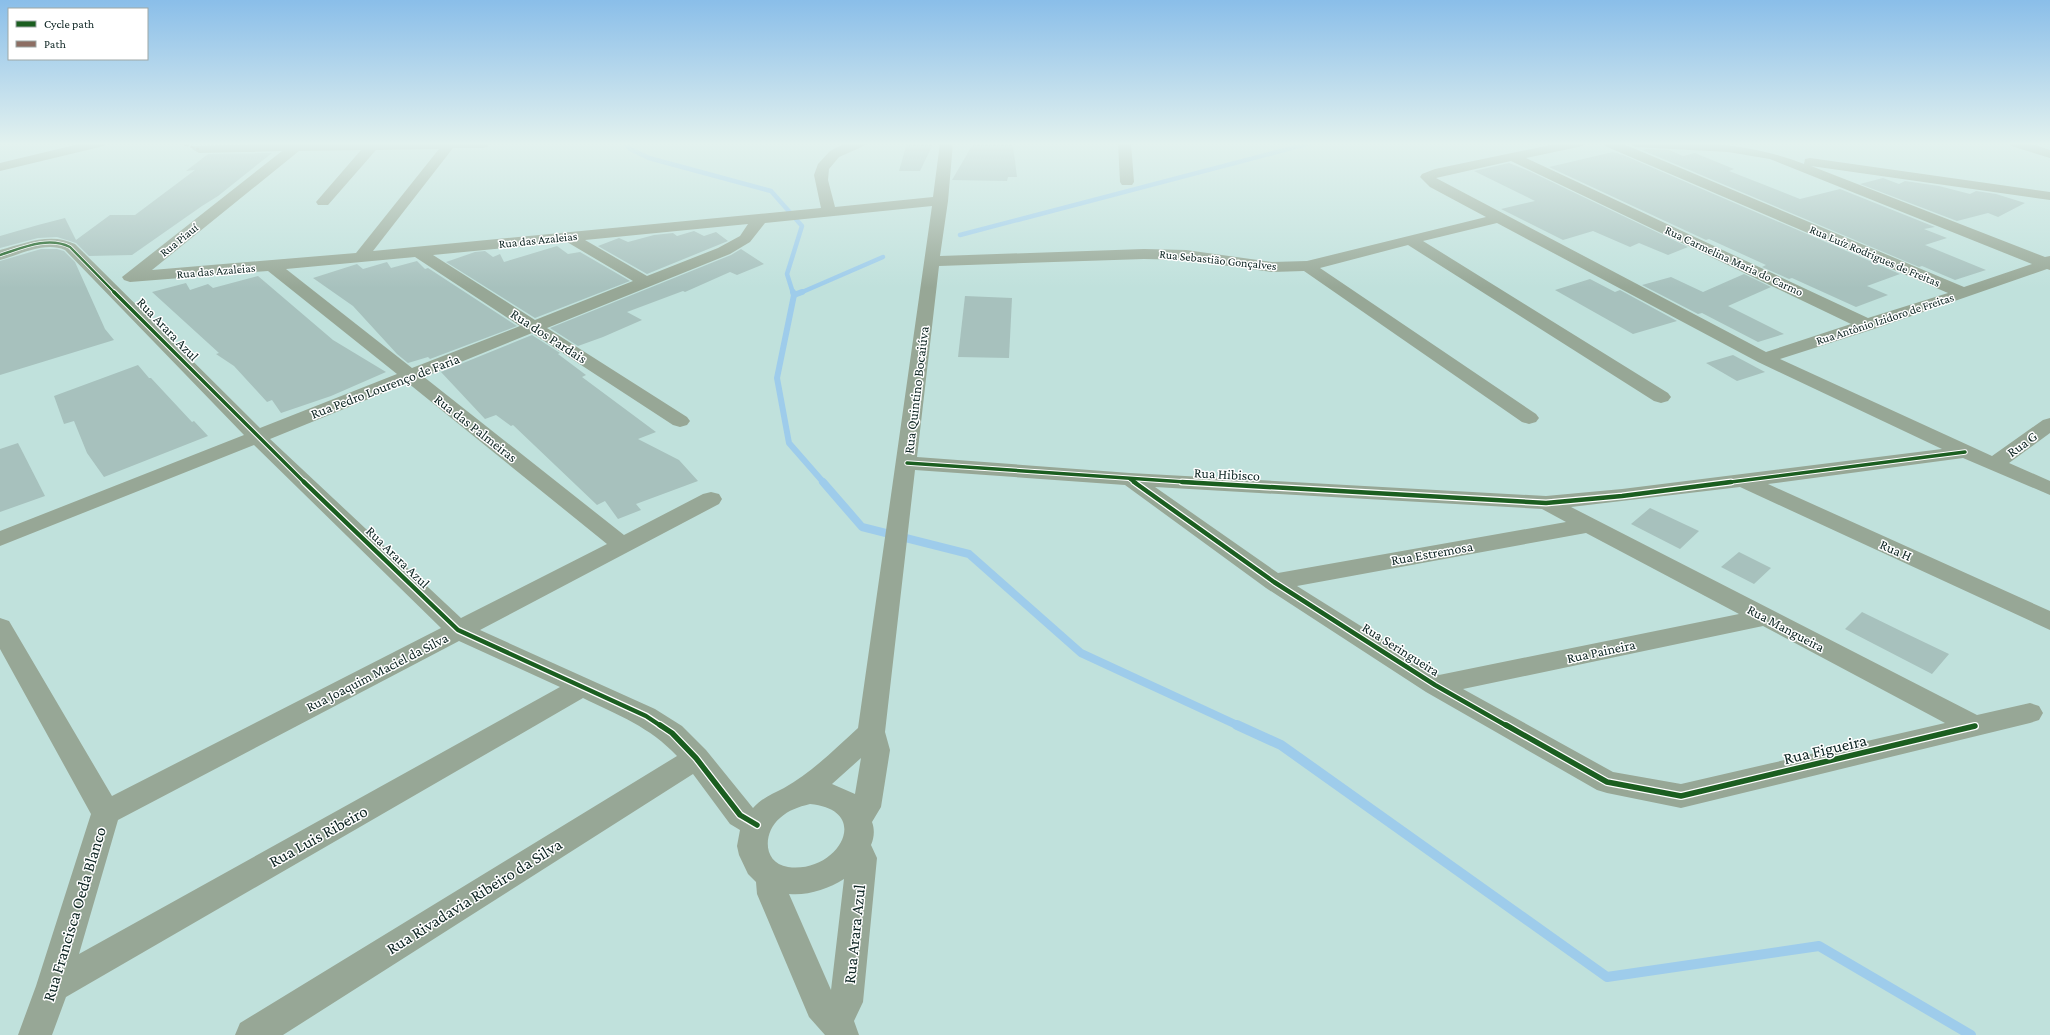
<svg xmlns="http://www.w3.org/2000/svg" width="2050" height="1035" viewBox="0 0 2050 1035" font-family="'Crimson Pro',serif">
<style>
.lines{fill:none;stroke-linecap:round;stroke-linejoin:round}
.stream-far3{stroke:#9ecceb;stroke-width:4.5}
.stream-far2{stroke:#9ecceb;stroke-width:6}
.stream-far1{stroke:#9ecceb;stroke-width:8}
.stream{stroke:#9ecceb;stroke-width:10}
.building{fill:#a7c1bd}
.minor{fill:#97a796;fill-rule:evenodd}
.quiet{stroke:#8d6e63;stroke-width:2;stroke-dasharray:4 2;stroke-linecap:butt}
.cycleway-far3-casing{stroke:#fff;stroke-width:4}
.cycleway-far2-casing{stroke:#fff;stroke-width:5.5}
.cycleway-far1-casing{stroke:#fff;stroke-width:7}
.cycleway-casing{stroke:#fff;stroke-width:8}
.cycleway-far3{stroke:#1b5e20;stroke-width:2.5}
.cycleway-far2{stroke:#1b5e20;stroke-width:3.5}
.cycleway-far1{stroke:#1b5e20;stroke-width:4.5}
.cycleway{stroke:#1b5e20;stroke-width:5.5}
.labels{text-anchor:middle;stroke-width:3;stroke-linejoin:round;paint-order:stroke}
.far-street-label{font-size:12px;fill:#0b2321;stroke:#fff}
.street-label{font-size:14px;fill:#0b2321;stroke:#fff}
.near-street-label{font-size:17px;fill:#0b2321;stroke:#fff}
</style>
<rect width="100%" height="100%" fill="#c0e1dc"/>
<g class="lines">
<g class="stream-far3">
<polyline points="624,143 630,149 649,158 771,191 802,226 787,274 793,293"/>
<polyline points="960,235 1311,143"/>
<polyline points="800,293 883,257"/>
</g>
<g class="stream-far2">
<polyline points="793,292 794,295"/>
<polyline points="794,295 777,378 789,443 824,483"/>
<polyline points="794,295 802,292"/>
</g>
<polyline class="stream-far1" points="823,482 862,527 969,554 1081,653 1239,726"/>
<polyline class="stream" points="1237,725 1281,745 1607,977 1819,946 1971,1035"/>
</g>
<g class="building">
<polygon points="907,143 933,144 920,171 899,171"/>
<polygon points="973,144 1013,145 1017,177 1008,177 1007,181 952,180"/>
<polygon points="1646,149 1669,150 1683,156 1695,153 1734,169 1729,171 1800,199 1840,189 1935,227 1924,229 1947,238 1925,245 1986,270 1955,280 1922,266 1919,267 1642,150"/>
<polygon points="1613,152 1623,155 1900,274 1867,286 1888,295 1856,307 1792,278 1789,279 1762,267 1766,265 1709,239 1706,240 1549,167"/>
<polygon points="272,153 218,196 202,206 132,255 89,256 76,243 57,237 38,238 0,248 0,236 38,225 65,218 76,240 110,215 135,215 195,170 186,171 208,154"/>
<polygon points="1509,163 1529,171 1688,247 1668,255 1639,243 1630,247 1593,231 1563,240 1501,209 1535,201 1474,171"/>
<polygon points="1883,178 1899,184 1905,181 1939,186 1970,194 1976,191 1996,194 2025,203 1998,217 1988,213 1957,221 1860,184"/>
<polygon points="694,231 704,236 716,232 728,241 647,274 598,246 619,238 628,242 654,235 673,233 677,236"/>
<polygon points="557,246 568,254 580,252 630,281 535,318 446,262 475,252 485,251 493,257 500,254 504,262"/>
<polygon points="41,249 57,249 64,251 75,262 105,329 114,340 0,375 0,261"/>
<polygon points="741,249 764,264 737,275 730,272 685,292 683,291 627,312 642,320 603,337 578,346 550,328 731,255"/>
<polygon points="417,261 425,269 428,268 517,326 430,359 428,357 408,363 397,354 353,306 313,278 357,264 363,269 387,262 391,268"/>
<polygon points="1744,274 1771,287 1728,306 1784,334 1758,342 1702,313 1698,314 1642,285 1671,277 1703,292"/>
<polygon points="258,276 333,340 386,372 331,396 281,413 272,400 267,402 234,366 216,354 219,353 152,292 186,283 190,290 208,284 213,288"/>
<polygon points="1590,279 1615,292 1620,290 1677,321 1633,334 1555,290"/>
<polygon points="965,296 1012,298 1009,358 958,357"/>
<polygon points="532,335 560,353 558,354 586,375 582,377 656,432 638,439 679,460 698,481 636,504 641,510 618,519 605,501 597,505 513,425 511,426 496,415 485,419 441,372"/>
<polygon points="1733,355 1765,372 1737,381 1706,363"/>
<polygon points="138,365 149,378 151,378 192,422 194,421 208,436 104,477 87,453 74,421 64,424 54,396"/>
<polygon points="18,443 45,496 0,512 0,449"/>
<polygon points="1650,508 1699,531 1680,549 1631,524"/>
<polygon points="1739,552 1771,568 1754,584 1721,567"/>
<polygon points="1862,612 1905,633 1949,654 1932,674 1845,629"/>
</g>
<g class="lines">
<g class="minor">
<polygon points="83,143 106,143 104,146 0,171 0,163"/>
<path d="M293,143H489L488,147L483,148H453L373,251L821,208L814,175L818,164L830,151L843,144L866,143L864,146L839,157L829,169L828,180L835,207L933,197L940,143H953L948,201L940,256L1144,249L1186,250L1272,262L1307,261L1486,217L1430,187L1420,177L1422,174L1435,169L1560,143H1584L1583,146L1526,158L1868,318L1948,293L1605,146L1603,143H1621L1964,287L2032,264L1770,159L1728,152L1635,147L1628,143C1688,140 1749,142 1804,164L1805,159L1810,158L2050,192V200L1811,166L2045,257L2050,256V270L2047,269L1874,329L1780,359L1992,456L2043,420L2050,418V433L2009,463L2050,481V495L1963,458L1768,484L2050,611V630L1740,487L1571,507L1977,715L2030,703L2039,706L2043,713L2039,720L2030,723L1681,808L1607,793L1597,790L1426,692L1266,588L1125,485L915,470L885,732L890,750L881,807L872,822C875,830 874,838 871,845L877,858L863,1002L854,1021L859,1035H825L809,1017L757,894L756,882L748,874L739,855L737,846L740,830L730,824L693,774L283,1035H235L240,1023L677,756C650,727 618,715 583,698L66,997L52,1035H18L36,986L91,814L0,649V618L9,621L112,796L441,628L254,445L0,546V531L244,435L65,250C45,241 19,255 0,260V250C25,243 51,232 75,244L260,428L397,374L268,271L130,282L124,280L122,277L282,151L199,153L192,149L194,146ZM439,149L356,253L152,270L299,151L361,150L316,202L318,205H328L376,150ZM1511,161L1851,324L1766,352L1436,178ZM932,206L858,728C835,749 811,773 784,788C772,794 762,798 753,808L706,750L682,726L655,709L480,630L719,504L722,499L719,494L711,492L703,494L624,535L424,377L532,333L673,425L680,427L687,425L690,421L687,417L547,328L730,254L750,242L765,223ZM1497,223L1758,362L1942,449L1622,489L1546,496L1130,473L917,457L939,266L1144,259L1186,260L1272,272L1304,271L1522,422L1529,424L1536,422L1539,418L1536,414L1320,268L1408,245L1654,401L1661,403L1668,401L1671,397L1668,393L1423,241ZM748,224L740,236L718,248L647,276L585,240ZM567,242L633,281L535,320L433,255ZM415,257L520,326L412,368L286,269ZM408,383L607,544L461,618L270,439ZM1155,487L1542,509L1566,522L1278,573ZM1586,533L1739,614L1439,675L1297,586ZM1763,626L1945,723L1681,784L1613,772L1463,689ZM459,641L560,687L79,954L118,820ZM861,758L855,794L832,784ZM810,804C874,810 838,874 788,867C762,863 763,832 780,818C789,810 798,807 810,804ZM844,879L831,990L789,894C807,896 828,889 844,879Z"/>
<polygon points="1118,143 1131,143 1134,182 1132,185 1122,185 1120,182"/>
<polygon points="2009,143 2029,143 2050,150 2050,158 2011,146"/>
</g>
<polyline class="quiet" points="179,143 199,149"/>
<defs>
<path id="cycleway-far3" d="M0,255C22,248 48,236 70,247L115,293"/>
<g id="cycleway-far2">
<polyline points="114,292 305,483"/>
<polyline points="907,463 1200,483"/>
<polyline points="1130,479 1136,483"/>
<polyline points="1723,483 1965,452"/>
</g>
<g id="cycleway-far1">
<polyline points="304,482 458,630 646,716 661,726"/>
<polyline points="1134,482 1274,582 1435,685 1507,726"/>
<polyline points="1182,482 1546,503 1622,496 1731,482"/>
</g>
<g id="cycleway">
<polyline points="660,725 672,733 696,758 740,815 757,825"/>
<polyline points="1506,725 1607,782 1681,796 1975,726"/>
</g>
</defs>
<use href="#cycleway-far3" class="cycleway-far3-casing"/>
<use href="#cycleway-far2" class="cycleway-far2-casing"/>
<use href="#cycleway-far1" class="cycleway-far1-casing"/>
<use href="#cycleway" class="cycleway-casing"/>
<use href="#cycleway-far3" class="cycleway-far3"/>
<use href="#cycleway-far2" class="cycleway-far2"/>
<use href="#cycleway-far1" class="cycleway-far1"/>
<use href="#cycleway" class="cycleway"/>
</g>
<linearGradient id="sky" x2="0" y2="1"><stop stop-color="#8abee9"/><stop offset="0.5" stop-color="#e3f2ef"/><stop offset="1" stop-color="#e3f2ef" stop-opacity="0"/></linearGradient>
<rect width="2050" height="288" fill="url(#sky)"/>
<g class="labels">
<g class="far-street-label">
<text transform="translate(179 240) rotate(-39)" y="4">Rua Piauí</text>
<text transform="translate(538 240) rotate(-6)" y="4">Rua das Azaleias</text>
<text transform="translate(1875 256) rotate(23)" y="4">Rua Luíz Rodrigues de Freitas</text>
<text transform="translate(1218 260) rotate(6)" y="4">Rua Sebastião Gonçalves</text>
<text transform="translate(1734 261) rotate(25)" y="4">Rua Carmelina Maria do Carmo</text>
<text transform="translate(216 271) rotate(-5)" y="4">Rua das Azaleias</text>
<text transform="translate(1885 319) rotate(-18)" y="4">Rua Antônio Izidoro de Freitas</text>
</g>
<g class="street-label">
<text transform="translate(168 329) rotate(46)" y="5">Rua Arara Azul</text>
<text transform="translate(549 336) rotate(33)" y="5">Rua dos Pardais</text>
<text transform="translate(385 386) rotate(-21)" y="5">Rua Pedro Lourenço de Faria</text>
<text transform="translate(916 390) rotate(-83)" y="5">Rua Quintino Bocaiúva</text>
<text transform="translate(476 428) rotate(38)" y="5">Rua das Palmeiras</text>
<text transform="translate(2022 444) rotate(-36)" y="5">Rua G</text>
<text transform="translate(1227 474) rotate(3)" y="5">Rua Hibisco</text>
<text transform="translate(1896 550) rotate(24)" y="5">Rua H</text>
<text transform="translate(1432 553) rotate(-10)" y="5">Rua Estremosa</text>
<text transform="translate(398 557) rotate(44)" y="5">Rua Arara Azul</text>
<text transform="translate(1786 628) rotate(28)" y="5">Rua Mangueira</text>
<text transform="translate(1401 649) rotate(32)" y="5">Rua Seringueira</text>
<text transform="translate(1601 651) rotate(-12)" y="5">Rua Paineira</text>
<text transform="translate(377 672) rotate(-27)" y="5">Rua Joaquim Maciel da Silva</text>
</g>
<g class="near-street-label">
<text transform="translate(1825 749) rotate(-13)" y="6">Rua Figueira</text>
<text transform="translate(318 836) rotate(-29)" y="6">Rua Luis Ribeiro</text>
<text transform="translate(474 896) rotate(-32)" y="6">Rua Rivadavia Ribeiro da Silva</text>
<text transform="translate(74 914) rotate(-73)" y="6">Rua Francisca Oeda Blanco</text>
<text transform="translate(854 934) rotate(-84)" y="6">Rua Arara Azul</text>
</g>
</g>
<rect x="8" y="8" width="140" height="52" fill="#ffffff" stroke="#9da7a6"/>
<rect x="16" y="21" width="20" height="6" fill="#1b5e20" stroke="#9da7a6"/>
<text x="44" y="28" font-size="12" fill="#0b2321">Cycle path</text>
<rect x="16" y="41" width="20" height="6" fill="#8d6e63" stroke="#9da7a6"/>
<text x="44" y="48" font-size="12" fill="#0b2321">Path</text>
</svg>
